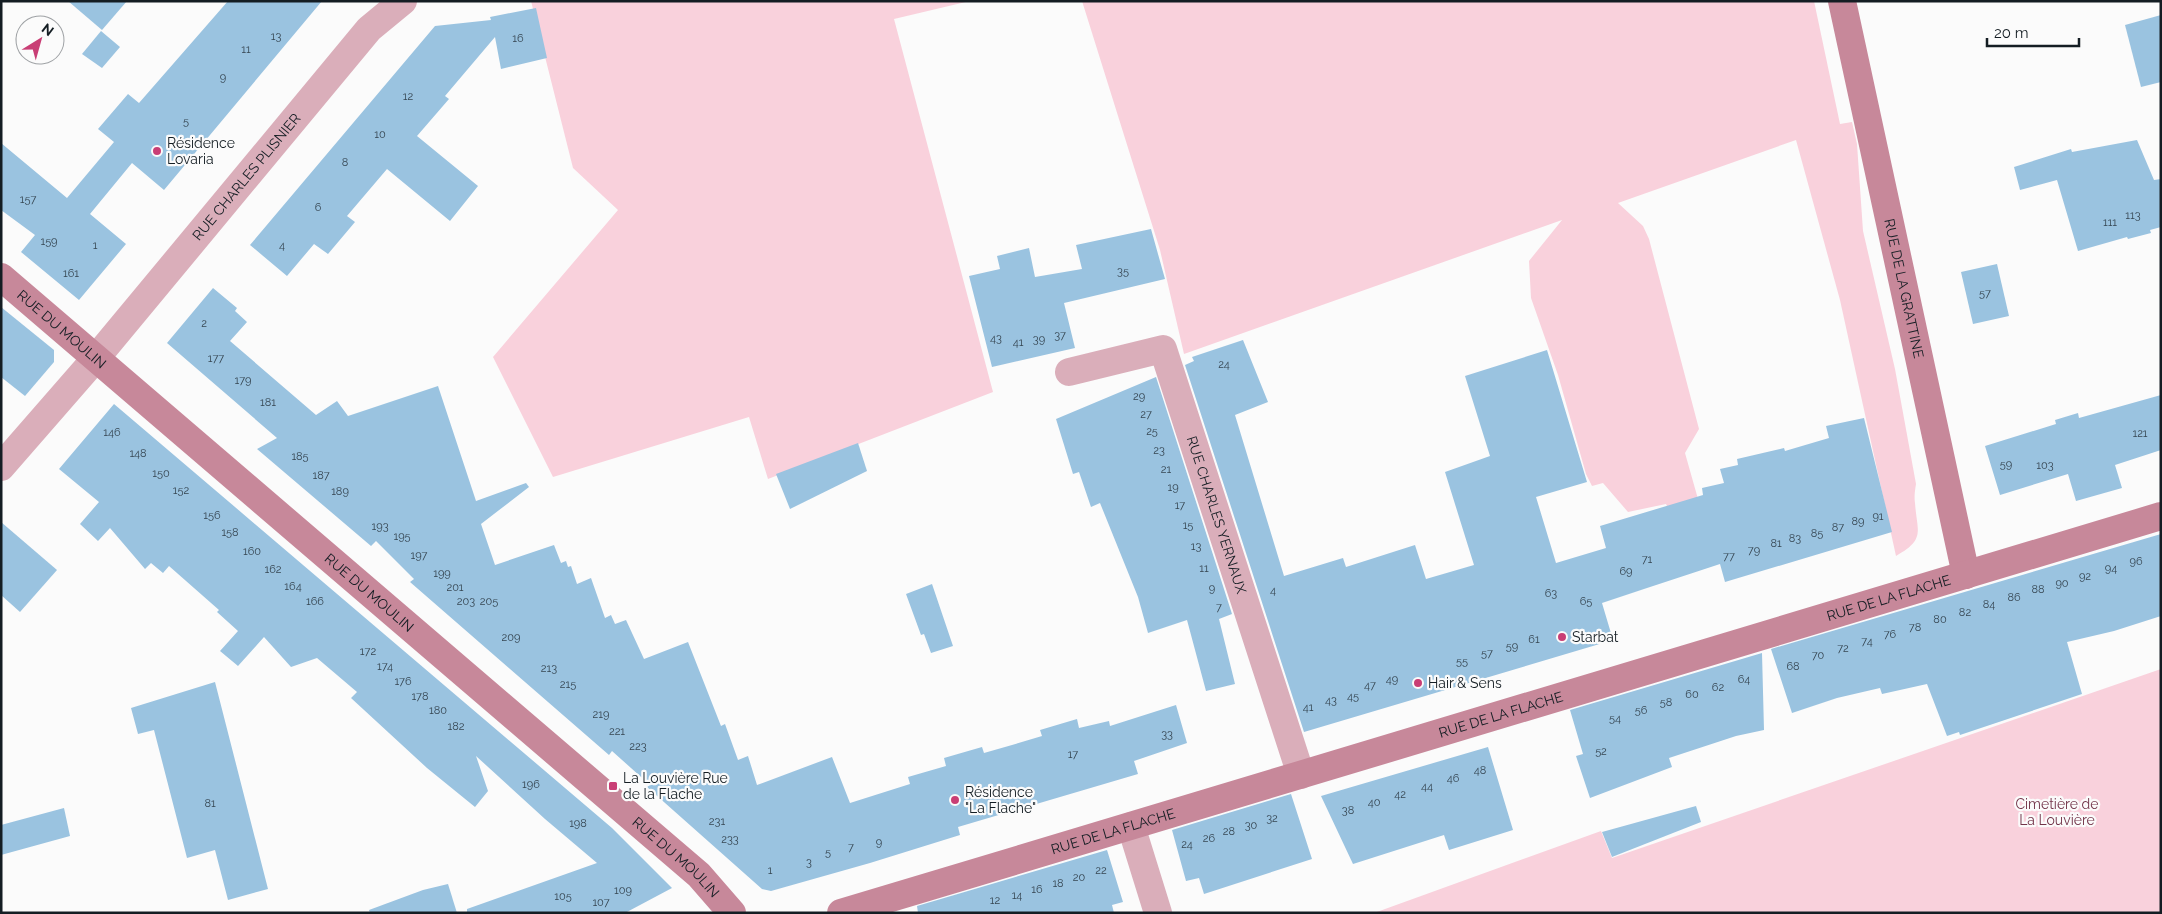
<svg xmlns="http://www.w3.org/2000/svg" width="2162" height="914" viewBox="0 0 2162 914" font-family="Raleway,sans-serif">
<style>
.green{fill:#f9d1dc}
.building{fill:#9ac3e0}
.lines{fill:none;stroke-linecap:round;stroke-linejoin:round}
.street{stroke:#daaeba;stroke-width:28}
.secondary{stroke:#c7889a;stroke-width:28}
.poi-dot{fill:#c93e75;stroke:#fbfbfb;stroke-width:2}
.labels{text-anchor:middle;stroke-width:4.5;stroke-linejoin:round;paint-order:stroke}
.number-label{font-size:11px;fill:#364652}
.poi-label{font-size:14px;fill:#141d23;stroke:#fbfbfb;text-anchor:start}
.street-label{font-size:14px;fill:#141d23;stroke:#fbfbfb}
.park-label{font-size:14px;fill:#73354a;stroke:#fbfbfb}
</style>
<rect width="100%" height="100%" fill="#fbfbfb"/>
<g class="green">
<polygon points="531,1 970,1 894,19 993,392 768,479 749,417 553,477 493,357 618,210 573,168"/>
<path d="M1082,1H1814L1840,124L1852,122L1857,144L1863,231L1895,369L1916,484C1915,490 1914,497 1915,503C1917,532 1926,539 1896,556L1840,300L1796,140L1618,203L1643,226L1649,239L1699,429L1685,453L1711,545L1672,516L1666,504L1628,512L1603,483L1592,486L1586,474L1558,375L1531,298L1529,261L1562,220L1184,354L1160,250Z"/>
<polygon points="2161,669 2161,913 1374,913 1601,831 1612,858"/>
</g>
<g class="building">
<polygon points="68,1 127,1 102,30"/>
<polygon points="228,1 322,1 164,190 132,163 90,214 126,244 79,300 21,252 35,235 1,210 1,143 67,198 114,142 98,129 128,94 139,103"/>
<polygon points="536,8 547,58 501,69 495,37 445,96 449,99 417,136 478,186 450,221 387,169 347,216 355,222 328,254 314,244 287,276 250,245 435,26 491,20 490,17"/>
<polygon points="2161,15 2161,82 2141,87 2125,25"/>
<polygon points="101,31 120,47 102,68 82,54"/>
<polygon points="2137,140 2154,180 2161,179 2161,227 2150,230 2151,233 2128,239 2127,237 2078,251 2057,180 2020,190 2014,167 2071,149 2072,152"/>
<polygon points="1151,229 1165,279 1064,303 1075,348 992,367 969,276 1000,269 997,256 1029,248 1035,277 1082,269 1076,245"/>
<polygon points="1997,264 2009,316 1973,324 1961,272"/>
<polygon points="213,288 237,308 235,311 247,322 230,341 316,415 337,401 348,416 438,386 476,501 526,483 529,487 481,524 495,565 554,545 561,563 566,561 568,567 571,566 577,584 591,578 605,618 611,615 615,624 626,620 644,659 688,642 721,726 725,724 738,760 748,756 757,785 832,757 850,803 910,784 908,777 946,766 944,758 982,747 984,753 1012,745 1042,736 1040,730 1077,719 1079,728 1109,721 1110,726 1176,705 1187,743 1134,761 1138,774 958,827 960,835 870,863 771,891 762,889 647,787 650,785 612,751 609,755 410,582 414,579 376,541 371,546 257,449 277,438 167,343"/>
<polygon points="1,307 54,350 54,362 25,396 1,377"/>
<polygon points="1243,340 1268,402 1235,415 1284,576 1343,558 1346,567 1415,545 1426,579 1474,565 1445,472 1490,456 1465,376 1547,350 1587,482 1536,497 1556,563 1606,548 1600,526 1703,495 1702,488 1724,483 1720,469 1738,465 1737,459 1784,448 1785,451 1829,438 1826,426 1864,418 1892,532 1725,582 1720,564 1644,589 1602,603 1613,640 1304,732 1185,365 1194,361 1192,357"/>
<polygon points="1156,377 1232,614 1219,619 1235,684 1206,691 1187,620 1148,633 1138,597 1100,503 1091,507 1079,472 1073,474 1056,419"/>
<polygon points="2161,395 2161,450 2115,465 2122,488 2076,501 2068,474 2000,495 1985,446 2056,424 2055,420 2078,413 2079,418"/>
<polygon points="114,404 612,828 672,888 625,913 467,913 467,909 597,863 545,819 476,756 488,791 475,807 427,768 351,698 357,692 317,658 291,667 264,637 238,666 220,651 238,631 217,612 219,610 169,566 163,573 151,563 145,569 110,528 98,541 80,524 99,502 59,469"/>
<polygon points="858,443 867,471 790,509 776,474"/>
<polygon points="1,522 57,570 20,612 1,595"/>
<polygon points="2161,534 2161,616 2114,631 2067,642 2082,694 1960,735 1959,732 1947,736 1927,684 1882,694 1880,688 1837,698 1792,713 1771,649"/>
<polygon points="932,584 953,646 931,653 924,634 921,635 906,594"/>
<polygon points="1762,653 1764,730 1736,736 1669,758 1672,767 1590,798 1576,756 1583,754 1570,710"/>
<polygon points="215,682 268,889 228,900 215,850 187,858 154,730 138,734 131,708"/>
<polygon points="1488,747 1513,830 1449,850 1444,835 1353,864 1321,796"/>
<polygon points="1291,794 1312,859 1204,894 1199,878 1186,881 1172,830"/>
<polygon points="1696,806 1701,822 1612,857 1602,832"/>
<polygon points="64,808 70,836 1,855 1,825"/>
<polygon points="1107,850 1123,902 1112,905 1114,913 918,913 917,906"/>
<polygon points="448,884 457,913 370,913 369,910 423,890"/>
</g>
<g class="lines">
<g class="street">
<path id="s1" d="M1069,372L1163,349L1301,775"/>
<path id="s2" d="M1,467L96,358L369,29L403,1"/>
<polyline points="1131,826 1158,913"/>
</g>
<g class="secondary">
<path id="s3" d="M1842,1L1966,575"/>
<path id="s4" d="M1,277L699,875L732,913"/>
<path id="s5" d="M841,913L2161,516"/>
</g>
</g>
<g class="poi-dot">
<circle cx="157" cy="151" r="5"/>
<circle cx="1562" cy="637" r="5"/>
<circle cx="1418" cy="683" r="5"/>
<rect x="608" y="781" width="10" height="10" rx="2.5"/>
<circle cx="955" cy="800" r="5"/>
</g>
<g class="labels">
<g class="number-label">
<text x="276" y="40">13</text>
<text x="518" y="42">16</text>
<text x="246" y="53">11</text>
<text x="223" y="81">9</text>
<text x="408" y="100">12</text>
<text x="186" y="125">5</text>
<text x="380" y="138">10</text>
<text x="345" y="166">8</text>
<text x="28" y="203">157</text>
<text x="318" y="211">6</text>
<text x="2133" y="219">113</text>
<text x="2110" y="226">111</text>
<text x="49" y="245">159</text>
<text x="95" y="249">1</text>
<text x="282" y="249">4</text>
<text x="1123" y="275">35</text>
<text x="71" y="277">161</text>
<text x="1985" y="297">57</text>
<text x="204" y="327">2</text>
<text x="1060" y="339">37</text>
<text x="996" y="342">43</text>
<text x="1039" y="343">39</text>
<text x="1018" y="346">41</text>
<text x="216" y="362">177</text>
<text x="1224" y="368">24</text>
<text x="243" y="384">179</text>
<text x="1139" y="400">29</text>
<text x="268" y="406">181</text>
<text x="1146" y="418">27</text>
<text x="1152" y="435">25</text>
<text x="112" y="436">146</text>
<text x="2140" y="437">121</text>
<text x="1159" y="454">23</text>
<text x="138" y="457">148</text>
<text x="300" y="460">185</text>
<text x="2006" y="468">59</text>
<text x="2045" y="469">103</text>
<text x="1166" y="473">21</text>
<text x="161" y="477">150</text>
<text x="321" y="479">187</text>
<text x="1173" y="491">19</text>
<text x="181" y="494">152</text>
<text x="340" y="495">189</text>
<text x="1180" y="509">17</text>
<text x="212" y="519">156</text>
<text x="1878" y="520">91</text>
<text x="1858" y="525">89</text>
<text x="1188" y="529">15</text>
<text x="380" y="530">193</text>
<text x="1838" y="531">87</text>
<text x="230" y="536">158</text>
<text x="1817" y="537">85</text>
<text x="402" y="540">195</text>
<text x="1795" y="542">83</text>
<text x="1776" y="547">81</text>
<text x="1196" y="550">13</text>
<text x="1754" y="554">79</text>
<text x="252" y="555">160</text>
<text x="419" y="559">197</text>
<text x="1729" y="560">77</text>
<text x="1647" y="563">71</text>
<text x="2136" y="565">96</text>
<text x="1204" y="572">11</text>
<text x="2111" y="572">94</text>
<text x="273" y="573">162</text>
<text x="1626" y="575">69</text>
<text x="442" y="577">199</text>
<text x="2085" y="580">92</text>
<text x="2062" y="587">90</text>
<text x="293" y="590">164</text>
<text x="455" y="591">201</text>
<text x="1212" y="592">9</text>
<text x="2038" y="593">88</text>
<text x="1273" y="594">4</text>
<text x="1551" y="597">63</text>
<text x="2014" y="601">86</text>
<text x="315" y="605">166</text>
<text x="466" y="605">203</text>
<text x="489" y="605">205</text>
<text x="1586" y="605">65</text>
<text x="1989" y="608">84</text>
<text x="1219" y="611">7</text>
<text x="1965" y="616">82</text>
<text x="1940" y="623">80</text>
<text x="1915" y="631">78</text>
<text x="1890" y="638">76</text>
<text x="511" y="641">209</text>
<text x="1534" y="643">61</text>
<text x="1867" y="645">74</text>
<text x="1512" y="650">59</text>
<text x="1843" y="652">72</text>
<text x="368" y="655">172</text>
<text x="1487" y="657">57</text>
<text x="1818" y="659">70</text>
<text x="1462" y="665">55</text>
<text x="385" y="670">174</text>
<text x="1793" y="670">68</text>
<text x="549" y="672">213</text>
<text x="1392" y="683">49</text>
<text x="1744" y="683">64</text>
<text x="403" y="685">176</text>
<text x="568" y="688">215</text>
<text x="1370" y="689">47</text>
<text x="1718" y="691">62</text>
<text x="1692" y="698">60</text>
<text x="420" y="700">178</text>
<text x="1353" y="700">45</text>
<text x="1331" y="704">43</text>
<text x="1666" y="706">58</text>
<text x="1308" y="711">41</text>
<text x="438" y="714">180</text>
<text x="1641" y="714">56</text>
<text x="601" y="718">219</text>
<text x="1615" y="722">54</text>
<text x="456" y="730">182</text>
<text x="617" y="735">221</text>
<text x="1167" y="738">33</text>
<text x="638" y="750">223</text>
<text x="1601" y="755">52</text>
<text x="1073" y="758">17</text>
<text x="1480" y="774">48</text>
<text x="1453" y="782">46</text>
<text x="531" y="788">196</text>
<text x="1427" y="790">44</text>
<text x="1400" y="798">42</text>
<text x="1374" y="806">40</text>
<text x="210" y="807">81</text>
<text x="1348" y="814">38</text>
<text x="1272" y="822">32</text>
<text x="717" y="825">231</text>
<text x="578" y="827">198</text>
<text x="1251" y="829">30</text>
<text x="1229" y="835">28</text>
<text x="1209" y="842">26</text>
<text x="730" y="843">233</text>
<text x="879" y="846">9</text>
<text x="1187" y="848">24</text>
<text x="851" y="851">7</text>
<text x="828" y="856">5</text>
<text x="809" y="866">3</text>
<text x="770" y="874">1</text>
<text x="1101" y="874">22</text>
<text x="1079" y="881">20</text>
<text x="1058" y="887">18</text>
<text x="1037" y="893">16</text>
<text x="623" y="894">109</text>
<text x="1017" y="899">14</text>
<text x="563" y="900">105</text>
<text x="995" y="904">12</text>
<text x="601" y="906">107</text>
</g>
<g class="poi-label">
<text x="167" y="148">Résidence<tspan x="167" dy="16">Lovaria</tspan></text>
<text x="1572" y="642">Starbat</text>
<text x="1428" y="688">Hair &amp; Sens</text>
<text x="623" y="783">La Louvière Rue<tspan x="623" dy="16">de la Flache</tspan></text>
<text x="965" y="797">Résidence<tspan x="965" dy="16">"La Flache"</tspan></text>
</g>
<g class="street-label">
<text dy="5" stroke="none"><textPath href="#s2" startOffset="380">RUE CHARLES PLISNIER</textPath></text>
<text dy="5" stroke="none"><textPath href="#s3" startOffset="294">RUE DE LA GRATTINE</textPath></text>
<text dy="5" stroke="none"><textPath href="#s4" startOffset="80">RUE DU MOULIN</textPath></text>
<text dy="5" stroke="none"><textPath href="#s1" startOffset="271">RUE CHARLES YERNAUX</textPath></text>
<text dy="5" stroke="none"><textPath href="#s4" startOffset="485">RUE DU MOULIN</textPath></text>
<text dy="5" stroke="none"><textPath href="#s5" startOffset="1094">RUE DE LA FLACHE</textPath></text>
<text dy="5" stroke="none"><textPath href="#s5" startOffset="689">RUE DE LA FLACHE</textPath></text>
<text dy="5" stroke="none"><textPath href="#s5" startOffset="284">RUE DE LA FLACHE</textPath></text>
<text dy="5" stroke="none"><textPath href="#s4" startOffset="890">RUE DU MOULIN</textPath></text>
</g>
<g class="park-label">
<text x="2057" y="809">Cimetière de<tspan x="2057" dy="16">La Louvière</tspan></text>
</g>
</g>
<rect width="2162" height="914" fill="none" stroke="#141d23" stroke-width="5"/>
<g transform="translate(40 40) rotate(37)"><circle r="24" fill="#fbfbfb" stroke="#9fa2a5"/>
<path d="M0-4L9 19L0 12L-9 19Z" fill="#c93e75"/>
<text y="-8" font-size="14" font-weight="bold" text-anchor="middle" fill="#141d23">N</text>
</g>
<path d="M1987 38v8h92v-8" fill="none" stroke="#141d23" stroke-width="2.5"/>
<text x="1994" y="38" font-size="15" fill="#141d23" stroke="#fbfbfb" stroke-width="4" paint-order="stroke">20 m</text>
</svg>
